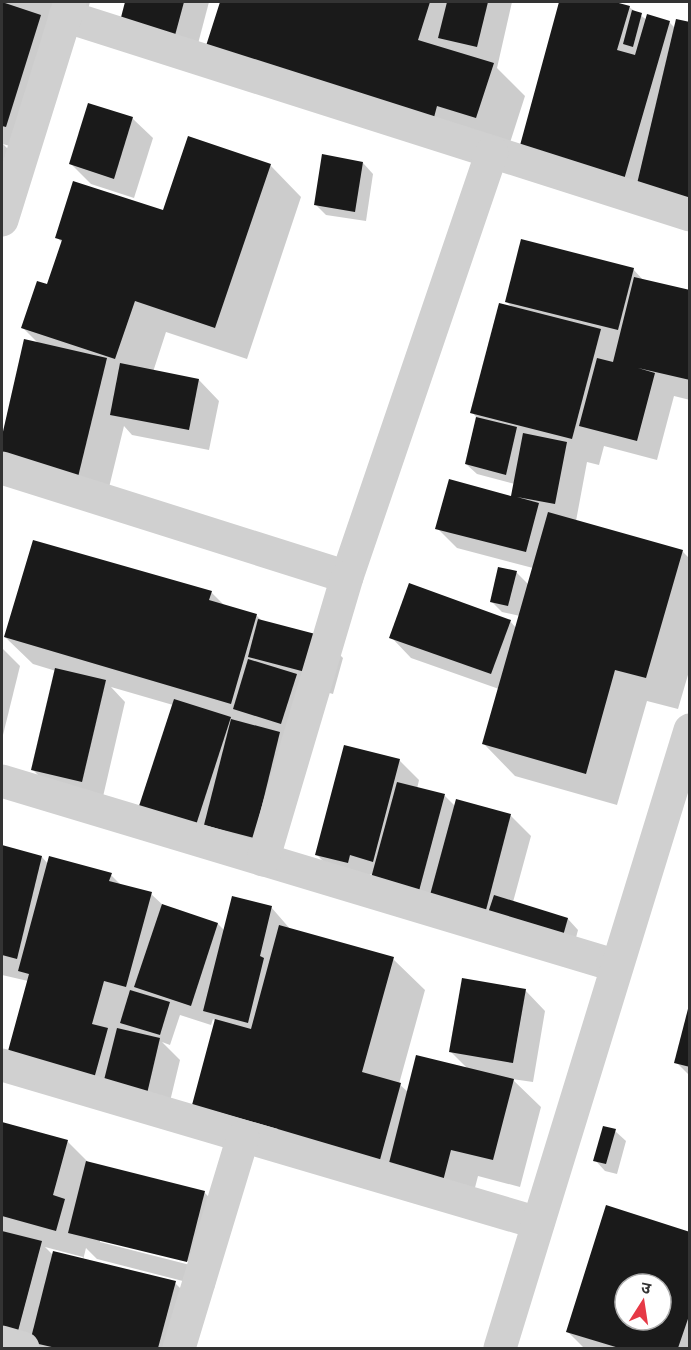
<svg xmlns="http://www.w3.org/2000/svg" width="691" height="1350" viewBox="0 0 691 1350" font-family="'Archivo Narrow','Noto Sans Devanagari',sans-serif">
<style>
.shadow{fill:#0003;fill-rule:evenodd}
.building{fill:#1a1a1a;fill-rule:evenodd}
.lines{fill:none;stroke-linecap:round;stroke-linejoin:round}
.minor{stroke:#d0d0d0;stroke-width:33}
</style>
<rect width="100%" height="100%" fill="#fff"/>
<g class="shadow">
<polygon points="2,2 90,2 82,33 49,25 33,153 3,144 17,158 2,236"/>
<polygon points="127,2 209,2 194,59 121,24"/>
<polygon points="222,2 512,2 497,68 525,96 508,149 207,49"/>
<polygon points="561,2 609,2 629,7 647,20 669,22 676,29 690,221 520,149"/>
<polygon points="132,118 153,138 134,198 91,184 71,164"/>
<polygon points="363,163 373,174 366,221 326,215 316,205"/>
<polygon points="270,165 301,197 247,359 166,332 153,372 199,380 219,401 209,450 132,435 124,426 105,504 2,461 2,442 25,341 39,344 23,328 48,285 63,243 56,237 164,212"/>
<polygon points="633,269 644,281 690,291 690,400 674,396 657,460 604,446 599,465 587,462 576,521 682,551 690,559 690,668 678,709 647,701 617,805 515,776 484,744 499,689 411,658 391,637 510,621 516,628 520,616 502,612 491,601 499,568 517,573 529,585 533,568 457,548 437,528 513,498 515,484 477,474 466,464 477,418 472,412 513,308 507,302"/>
<polygon points="211,592 225,606 256,615 262,621 323,638 343,658 333,694 308,687 274,857 161,826 173,705 111,687 125,702 102,801 53,790 33,770 56,671 33,664 5,637"/>
<polygon points="2,648 20,666 2,739"/>
<polygon points="399,760 419,780 417,789 445,796 455,806 457,801 511,816 531,836 513,902 568,919 578,930 572,953 374,875 370,874 368,883 337,875 317,855"/>
<polygon points="2,847 42,857 48,864 111,875 122,886 151,894 164,906 218,924 225,931 271,907 291,930 393,959 425,990 399,1084 408,1092 468,1069 451,1052 525,990 545,1011 533,1082 512,1079 541,1107 520,1187 478,1176 469,1211 225,1136 216,1022 213,1019 211,1025 180,1015 170,1045 162,1042 180,1060 166,1118 119,1112 28,981 2,975"/>
<polygon points="690,1008 690,1076 676,1062"/>
<path d="M2,1124L67,1141L90,1164L204,1192L231,1220L214,1289L97,1259L86,1248L83,1260L175,1283L202,1310L192,1348H39L2,1341ZM100,1239L195,1263L194,1266L100,1242ZM45,1247L83,1257L82,1260L53,1255Z"/>
<polygon points="615,1131 626,1141 617,1174 605,1171 595,1160"/>
<path d="M607,1207L690,1234V1348H584L567,1331ZM625,1284H661V1320H625Z"/>
</g>
<g class="building">
<polygon points="2,2 41,15 6,127 2,126"/>
<polygon points="125,2 184,2 174,39 119,25"/>
<polygon points="220,2 430,2 418,40 494,63 476,118 437,106 432,125 205,49"/>
<polygon points="447,2 488,2 477,47 438,38"/>
<polygon points="559,2 615,2 630,6 617,50 635,55 647,14 670,21 623,183 519,149"/>
<polygon points="632,10 642,13 633,47 623,44"/>
<polygon points="676,19 690,22 690,201 636,188"/>
<polygon points="88,103 133,117 114,179 69,164"/>
<polygon points="188,136 271,164 215,328 135,301 115,359 21,328 37,281 47,284 62,240 55,238 73,181 163,210"/>
<polygon points="322,154 363,162 355,212 314,205"/>
<polygon points="521,239 634,268 618,330 505,302"/>
<polygon points="634,277 690,290 690,380 638,368 655,373 637,441 579,426 597,358 613,362"/>
<polygon points="499,303 601,329 572,439 470,413"/>
<polygon points="24,339 107,358 78,477 2,459 2,436"/>
<polygon points="120,363 199,379 189,430 110,415"/>
<polygon points="476,417 517,427 506,475 465,464"/>
<polygon points="523,433 567,442 555,504 517,497 539,503 526,552 435,529 449,479 511,496"/>
<polygon points="548,512 683,550 646,678 615,670 586,774 482,744"/>
<polygon points="33,540 212,591 209,600 257,614 231,704 4,637"/>
<polygon points="498,567 517,571 508,606 490,602"/>
<polygon points="409,583 511,620 491,674 389,638"/>
<polygon points="258,619 323,636 313,674 248,657"/>
<polygon points="248,659 297,674 281,724 233,709"/>
<polygon points="55,668 106,680 82,782 31,770"/>
<polygon points="174,699 231,717 196,825 139,806"/>
<polygon points="231,719 280,732 254,838 204,825"/>
<polygon points="344,745 400,759 373,862 350,855 348,863 315,855"/>
<polygon points="397,782 445,794 419,891 371,878"/>
<polygon points="456,799 511,814 486,910 430,895"/>
<polygon points="2,845 42,856 17,959 2,955"/>
<polygon points="49,856 112,873 109,881 152,892 126,987 104,981 92,1024 108,1028 92,1086 5,1062 29,974 18,971"/>
<polygon points="494,895 568,918 561,943 486,919"/>
<polygon points="232,896 272,906 260,956 264,958 248,1023 203,1011"/>
<polygon points="162,904 218,923 191,1006 134,987"/>
<polygon points="279,925 394,957 362,1072 401,1083 378,1167 275,1139 278,1129 192,1105 215,1019 251,1029"/>
<polygon points="462,978 526,989 513,1063 449,1052"/>
<polygon points="130,990 170,1002 160,1035 120,1023"/>
<polygon points="689,1005 690,1005 690,1067 674,1063"/>
<polygon points="117,1028 160,1038 146,1098 102,1088"/>
<polygon points="416,1055 514,1079 493,1160 451,1150 442,1185 387,1171"/>
<polygon points="2,1122 68,1140 53,1195 65,1199 56,1231 2,1216"/>
<polygon points="603,1126 616,1129 606,1164 593,1161"/>
<polygon points="86,1161 205,1191 187,1262 68,1233"/>
<path d="M606,1205L690,1232V1313L678,1348H619L566,1332ZM625,1284H661V1320H625Z"/>
<polygon points="2,1231 42,1241 18,1331 2,1327"/>
<polygon points="53,1251 176,1281 158,1348 56,1348 30,1342"/>
</g>
<g class="lines">
<g class="minor">
<polyline points="65,16 690,215"/>
<polyline points="2,220 70,2"/>
<polyline points="2,468 347,577 492,152"/>
<polyline points="2,781 617,966"/>
<polyline points="263,860 347,577"/>
<polyline points="2,1065 538,1223"/>
<polyline points="2,1342 23,1348"/>
<polyline points="179,1348 243,1137"/>
<polyline points="500,1348 690,730"/>
</g>
</g>
<rect width="691" height="1350" fill="none" stroke="#333333" stroke-width="6"/>
<g transform="translate(643 1302) rotate(12)"><circle r="28" fill="#ffffff" stroke="#adadad" stroke-width="1.5"/>
<path d="M0-4.5L10 22L0 15L-10 22Z" fill="#e63946"/>
<text y="-9" font-size="16" font-weight="bold" text-anchor="middle" fill="#333333">उ</text>
</g>
</svg>
